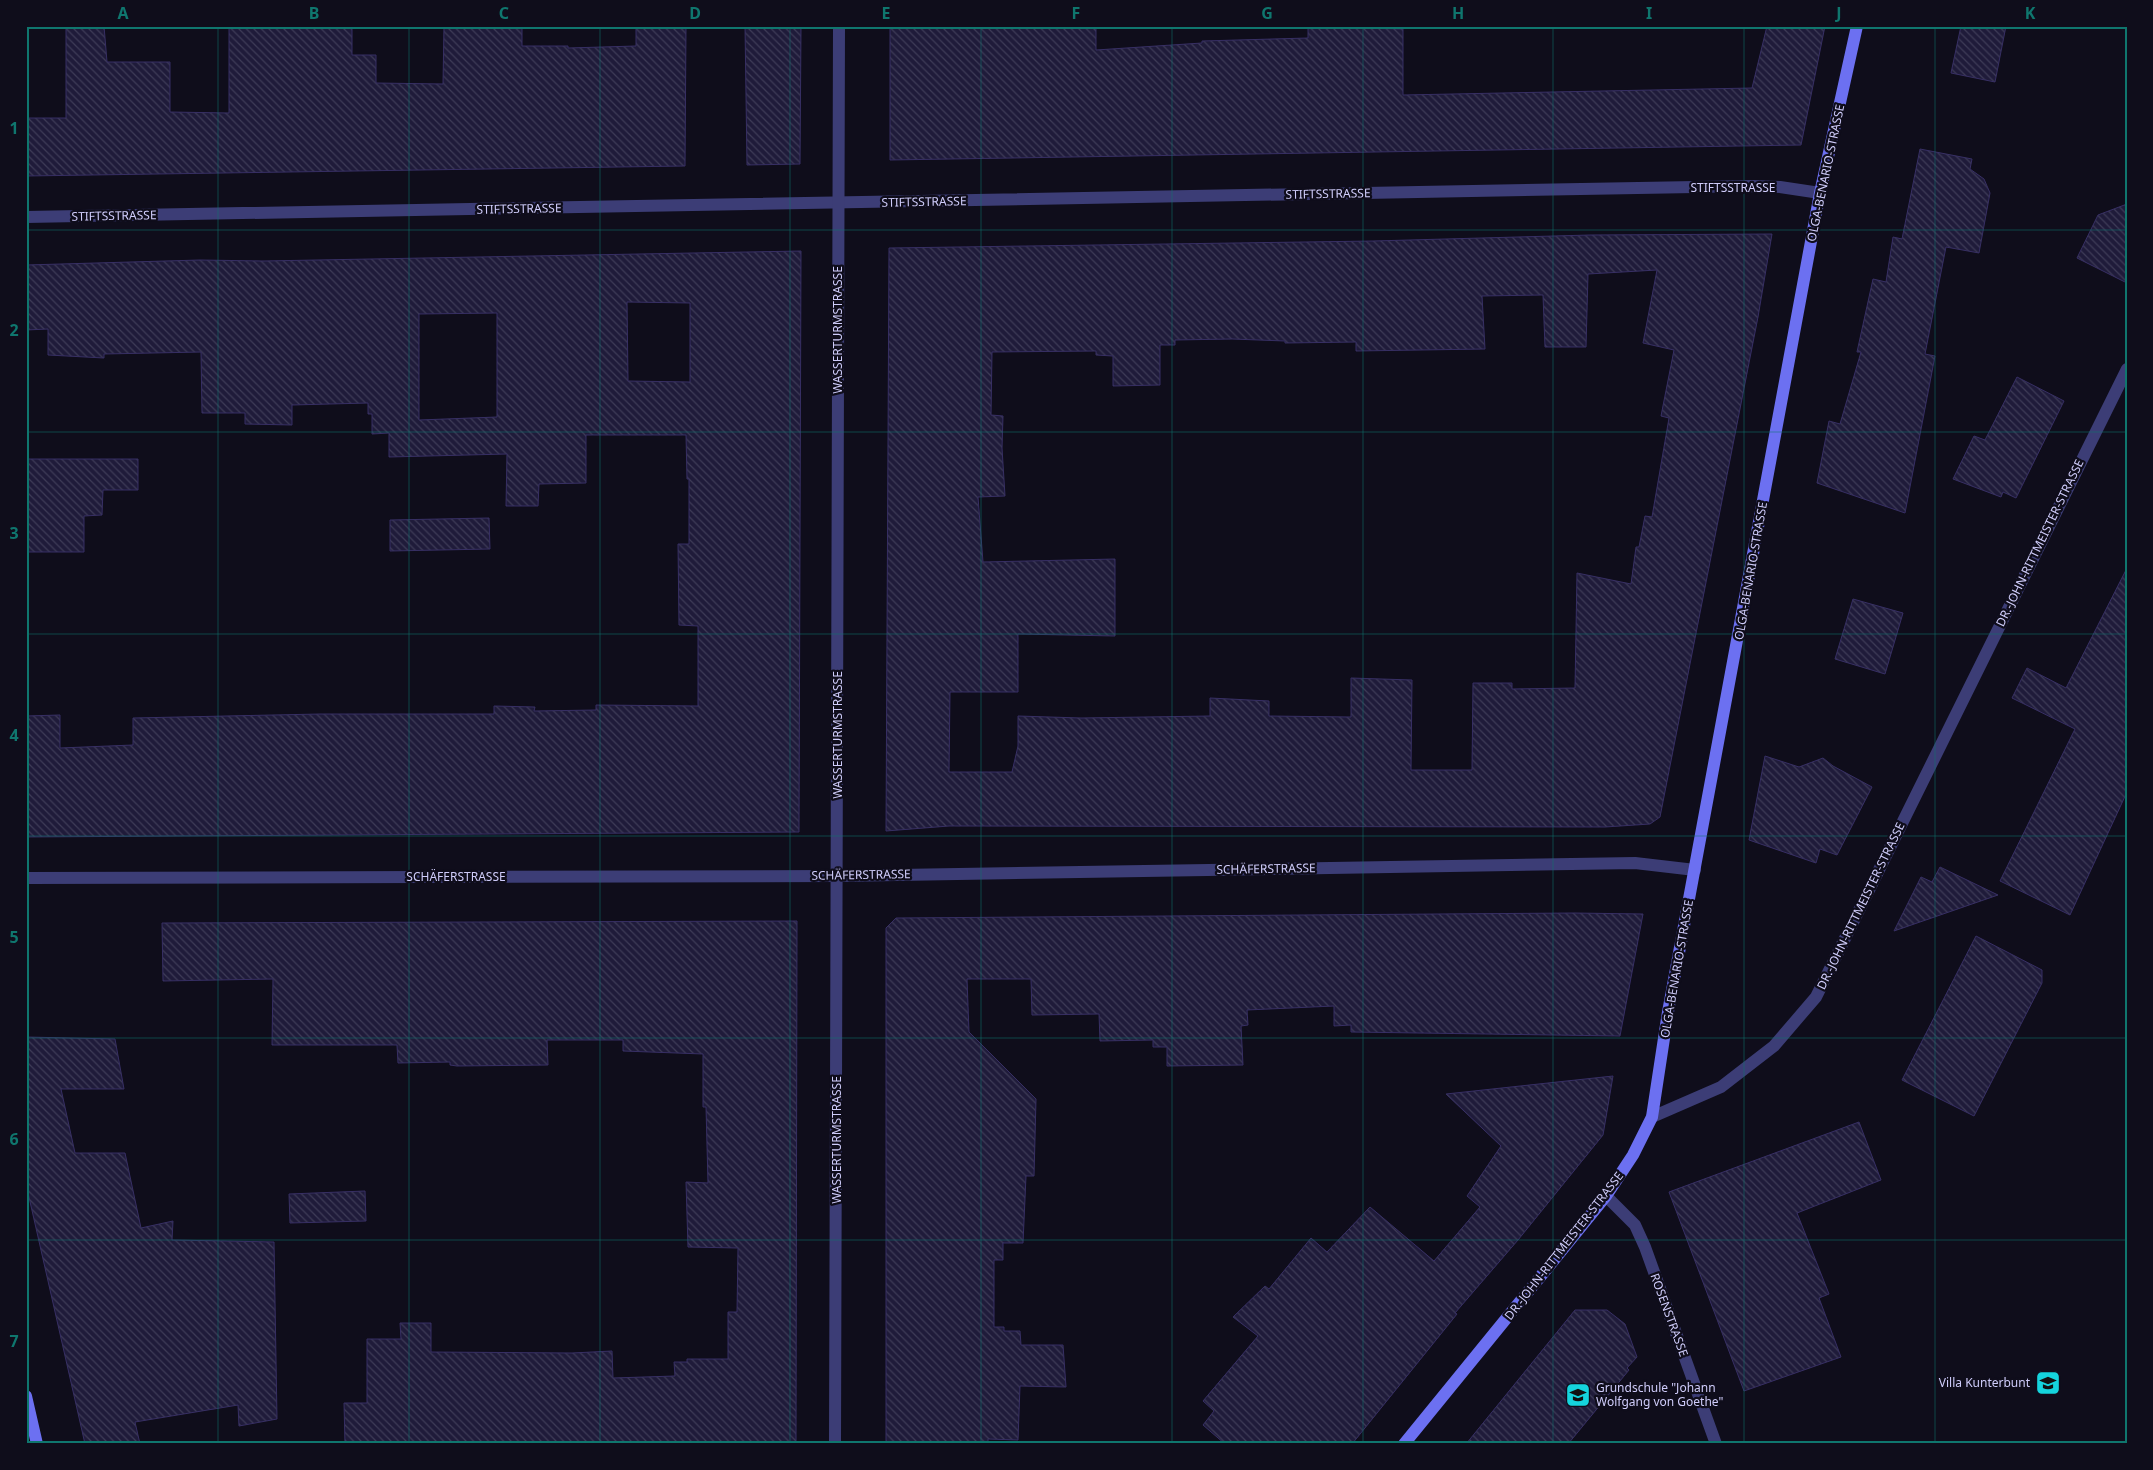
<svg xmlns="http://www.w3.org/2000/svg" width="2153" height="1470" viewBox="0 0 2153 1470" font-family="'Noto Sans',sans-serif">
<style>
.building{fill:url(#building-back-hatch);stroke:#372f64;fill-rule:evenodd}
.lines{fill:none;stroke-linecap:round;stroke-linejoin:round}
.street{stroke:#3c3d76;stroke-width:12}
.secondary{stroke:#6c70f1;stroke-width:12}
.grid{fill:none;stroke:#0f766e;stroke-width:1;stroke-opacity:0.55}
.labels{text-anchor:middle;stroke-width:4.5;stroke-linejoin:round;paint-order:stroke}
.street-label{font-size:12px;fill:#cfccfa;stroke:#0f0d1b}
.poi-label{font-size:12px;fill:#cfccfa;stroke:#0f0d1b;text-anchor:end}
.neatline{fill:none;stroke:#0f766e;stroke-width:2}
.grid-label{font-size:16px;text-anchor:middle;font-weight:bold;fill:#0f766e}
</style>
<defs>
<pattern id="building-back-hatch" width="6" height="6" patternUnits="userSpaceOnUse" patternTransform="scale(1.25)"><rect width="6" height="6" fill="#1f1b3a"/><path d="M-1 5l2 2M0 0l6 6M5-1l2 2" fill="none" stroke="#3e3b57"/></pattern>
</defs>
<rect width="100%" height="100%" fill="#0f0d1b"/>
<g class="building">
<polygon points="66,26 104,26 107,62 170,62 170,112 229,113 229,26 352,26 352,55 376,55 376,83 443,84 444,26 522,26 522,46 568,46 568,48 636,46 636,27 686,26 685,166 26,176 26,118 66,118"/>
<polygon points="745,26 801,26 800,164 747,165"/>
<polygon points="890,26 1096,26 1096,50 1202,43 1202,41 1308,38 1308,27 1403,29 1403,95 1752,88 1767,26 1825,26 1801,145 890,160"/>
<polygon points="1961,26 2006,26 1995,82 1951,73"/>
<polygon points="1920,149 1972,159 1970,169 1984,179 1990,193 1979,253 1946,247 1925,354 1935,356 1905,513 1817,483 1829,421 1840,424 1861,352 1857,352 1873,279 1886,282 1893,237 1902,239"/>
<polygon points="2127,204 2127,283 2077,258 2098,215"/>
<path d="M1772,234L1758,317L1660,817L1650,824L1605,827L949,826L886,831L889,248L1373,241L1590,235ZM1657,270L1643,343L1674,350L1661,416L1669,418L1652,517L1645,516L1639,547H1636L1631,584L1577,573L1575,688L1512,689V683H1473L1472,770H1411L1412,680L1351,678V717L1269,716V701L1210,698V716L1081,718L1018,716V746L1012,772H949L950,692H1018V634L1115,636V559L983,562L978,497L1005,496L1002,448L1003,416L991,415L992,352L1096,351V355L1113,356V386L1160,385V345H1175V340L1232,339L1285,341V343L1356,342V351L1485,349L1482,296L1543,295L1545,347H1586L1588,274Z"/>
<path d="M801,251L799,832L26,837V716L60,715V748L133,745V718L320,714H494V706L535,707L534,711L596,710V705L698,706V626L679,625L678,544H689V479H687L686,435H586V483L539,484L538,506H506L507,454L389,457V433L372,434V414H368V403L292,405V425L245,424V413H202L201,352L104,354V358L48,355V329L26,330V265L200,260L263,261ZM627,302L690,303V382L628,381ZM497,313V417L419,420V314Z"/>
<polygon points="2017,377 2064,401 2016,498 2003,492 2001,497 1953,479 1974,436 1985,440"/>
<polygon points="26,459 138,459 138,490 103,490 102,515 84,516 84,552 26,552"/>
<polygon points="489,518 490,549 390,551 390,520"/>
<polygon points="2127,568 2127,792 2070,915 2000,881 2075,729 2012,698 2027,668 2066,688"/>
<polygon points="1853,599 1903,613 1885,674 1835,659"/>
<polygon points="1765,756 1799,767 1823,758 1833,766 1872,787 1837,855 1820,849 1816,863 1749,840"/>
<polygon points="1940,867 1998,895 1894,931 1921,877 1932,882"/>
<polygon points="1574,913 1643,914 1620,1036 1351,1032 1351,1025 1334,1026 1334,1006 1247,1010 1248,1025 1241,1026 1243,1065 1167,1066 1167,1047 1153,1047 1153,1040 1100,1041 1099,1014 1032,1015 1031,979 967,979 969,1032 1036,1099 1034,1176 1026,1176 1023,1243 1003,1243 1003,1260 994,1260 994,1327 1004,1327 1004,1331 1020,1331 1021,1345 1063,1345 1066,1387 1020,1386 1018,1440 988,1439 988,1444 886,1444 886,928 896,918"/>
<polygon points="797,921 796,1444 345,1444 344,1403 367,1403 367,1339 401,1339 400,1323 431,1323 431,1352 572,1353 612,1351 613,1378 675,1376 674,1362 687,1362 687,1359 728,1359 728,1312 737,1312 738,1248 688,1247 686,1182 708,1183 706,1107 703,1107 703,1054 623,1051 623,1040 547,1040 548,1065 457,1066 450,1065 450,1062 398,1063 397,1045 272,1045 273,979 163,981 162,923"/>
<polygon points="1976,936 2042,970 2042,983 1974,1116 1902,1080"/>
<polygon points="26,1037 115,1039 124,1089 61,1089 75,1153 125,1153 141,1228 173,1221 172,1240 274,1242 277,1419 239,1426 238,1405 135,1422 140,1444 85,1444 26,1184"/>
<polygon points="1613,1076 1603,1135 1518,1240 1455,1313 1457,1314 1352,1444 1225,1444 1203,1425 1214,1411 1203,1401 1258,1336 1233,1317 1265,1286 1269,1289 1311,1238 1327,1252 1370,1207 1434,1261 1480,1207 1467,1196 1501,1146 1446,1094"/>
<polygon points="1859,1122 1881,1180 1797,1213 1829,1294 1819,1298 1841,1357 1744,1391 1669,1192"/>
<polygon points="365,1191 366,1221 290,1223 289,1194"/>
<polygon points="1575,1310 1607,1310 1625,1324 1637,1357 1627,1368 1629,1370 1568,1444 1466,1444"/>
</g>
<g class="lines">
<g class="street">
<polyline points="26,217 1752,186 1780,187 1820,193"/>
<polyline points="26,878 838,876 1635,863 1695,870"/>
<polyline points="1652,1117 1721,1087 1774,1046 1816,997 2127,369"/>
<polyline points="1606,1196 1635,1225 1645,1247 1716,1444"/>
<polyline points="835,1444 839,26"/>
</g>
<g class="secondary">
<polyline points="26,1396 37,1444"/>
<polyline points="1404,1444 1606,1196 1633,1155 1652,1117 1668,1012 1820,193 1857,26"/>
</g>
</g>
<path class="grid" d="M218,26V1444M409,26V1444M600,26V1444M790,26V1444M981,26V1444M1172,26V1444M1363,26V1444M1553,26V1444M1744,26V1444M1935,26V1444M26,230H2127M26,432H2127M26,634H2127M26,836H2127M26,1038H2127M26,1240H2127"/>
<defs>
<symbol id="school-square" viewBox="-11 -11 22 22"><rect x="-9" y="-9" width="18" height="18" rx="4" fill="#15d4dd" stroke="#0f0d1b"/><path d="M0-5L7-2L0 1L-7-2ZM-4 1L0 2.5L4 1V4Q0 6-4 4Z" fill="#111"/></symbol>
</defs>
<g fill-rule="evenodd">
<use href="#school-square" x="2034" y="1369" width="28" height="28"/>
<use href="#school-square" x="1564" y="1381" width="28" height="28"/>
</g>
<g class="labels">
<g class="street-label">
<text transform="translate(1826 173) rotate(-78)" y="4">OLGA-BENARIO-STRASSE</text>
<text x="1733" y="192">STIFTSSTRASSE</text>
<text transform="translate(1328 194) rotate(-1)" y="4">STIFTSSTRASSE</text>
<text transform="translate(924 202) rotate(-1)" y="4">STIFTSSTRASSE</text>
<text transform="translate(519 209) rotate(-1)" y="4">STIFTSSTRASSE</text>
<text transform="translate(114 216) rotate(-1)" y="4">STIFTSSTRASSE</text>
<text transform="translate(838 330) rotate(-90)" y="4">WASSERTURMSTRASSE</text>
<text transform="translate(2040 543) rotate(-64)" y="4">DR.-JOHN-RITTMEISTER-STRASSE</text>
<text transform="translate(1751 571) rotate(-80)" y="4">OLGA-BENARIO-STRASSE</text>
<text transform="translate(838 735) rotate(-90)" y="4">WASSERTURMSTRASSE</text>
<text transform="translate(1266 869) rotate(-1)" y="4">SCHÄFERSTRASSE</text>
<text transform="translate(861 875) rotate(-1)" y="4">SCHÄFERSTRASSE</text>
<text x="456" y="881">SCHÄFERSTRASSE</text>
<text transform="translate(1861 906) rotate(-64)" y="4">DR.-JOHN-RITTMEISTER-STRASSE</text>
<text transform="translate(1677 969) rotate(-80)" y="4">OLGA-BENARIO-STRASSE</text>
<text transform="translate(837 1140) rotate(-90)" y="4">WASSERTURMSTRASSE</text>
<text transform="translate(1564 1246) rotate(-52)" y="4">DR.-JOHN-RITTMEISTER-STRASSE</text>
<text transform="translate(1669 1315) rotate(70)" y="4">ROSENSTRASSE</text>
</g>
<g class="poi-label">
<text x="2030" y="1387">Villa Kunterbunt</text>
<text x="1596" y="1392" text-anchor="start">Grundschule "Johann<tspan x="1596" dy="14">Wolfgang von Goethe"</tspan></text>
</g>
</g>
<rect width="2153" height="1470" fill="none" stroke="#0f0d1b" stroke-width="55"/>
<rect x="28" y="28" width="2098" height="1414" class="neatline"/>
<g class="grid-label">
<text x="123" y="19">A</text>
<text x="314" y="19">B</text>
<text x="504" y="19">C</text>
<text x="695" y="19">D</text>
<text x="886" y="19">E</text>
<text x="1076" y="19">F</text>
<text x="1267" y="19">G</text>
<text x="1458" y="19">H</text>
<text x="1649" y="19">I</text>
<text x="1839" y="19">J</text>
<text x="2030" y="19">K</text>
<text x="14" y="134">1</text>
<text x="14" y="336">2</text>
<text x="14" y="539">3</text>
<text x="14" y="741">4</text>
<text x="14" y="943">5</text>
<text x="14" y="1145">6</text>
<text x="14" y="1347">7</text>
</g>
</svg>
